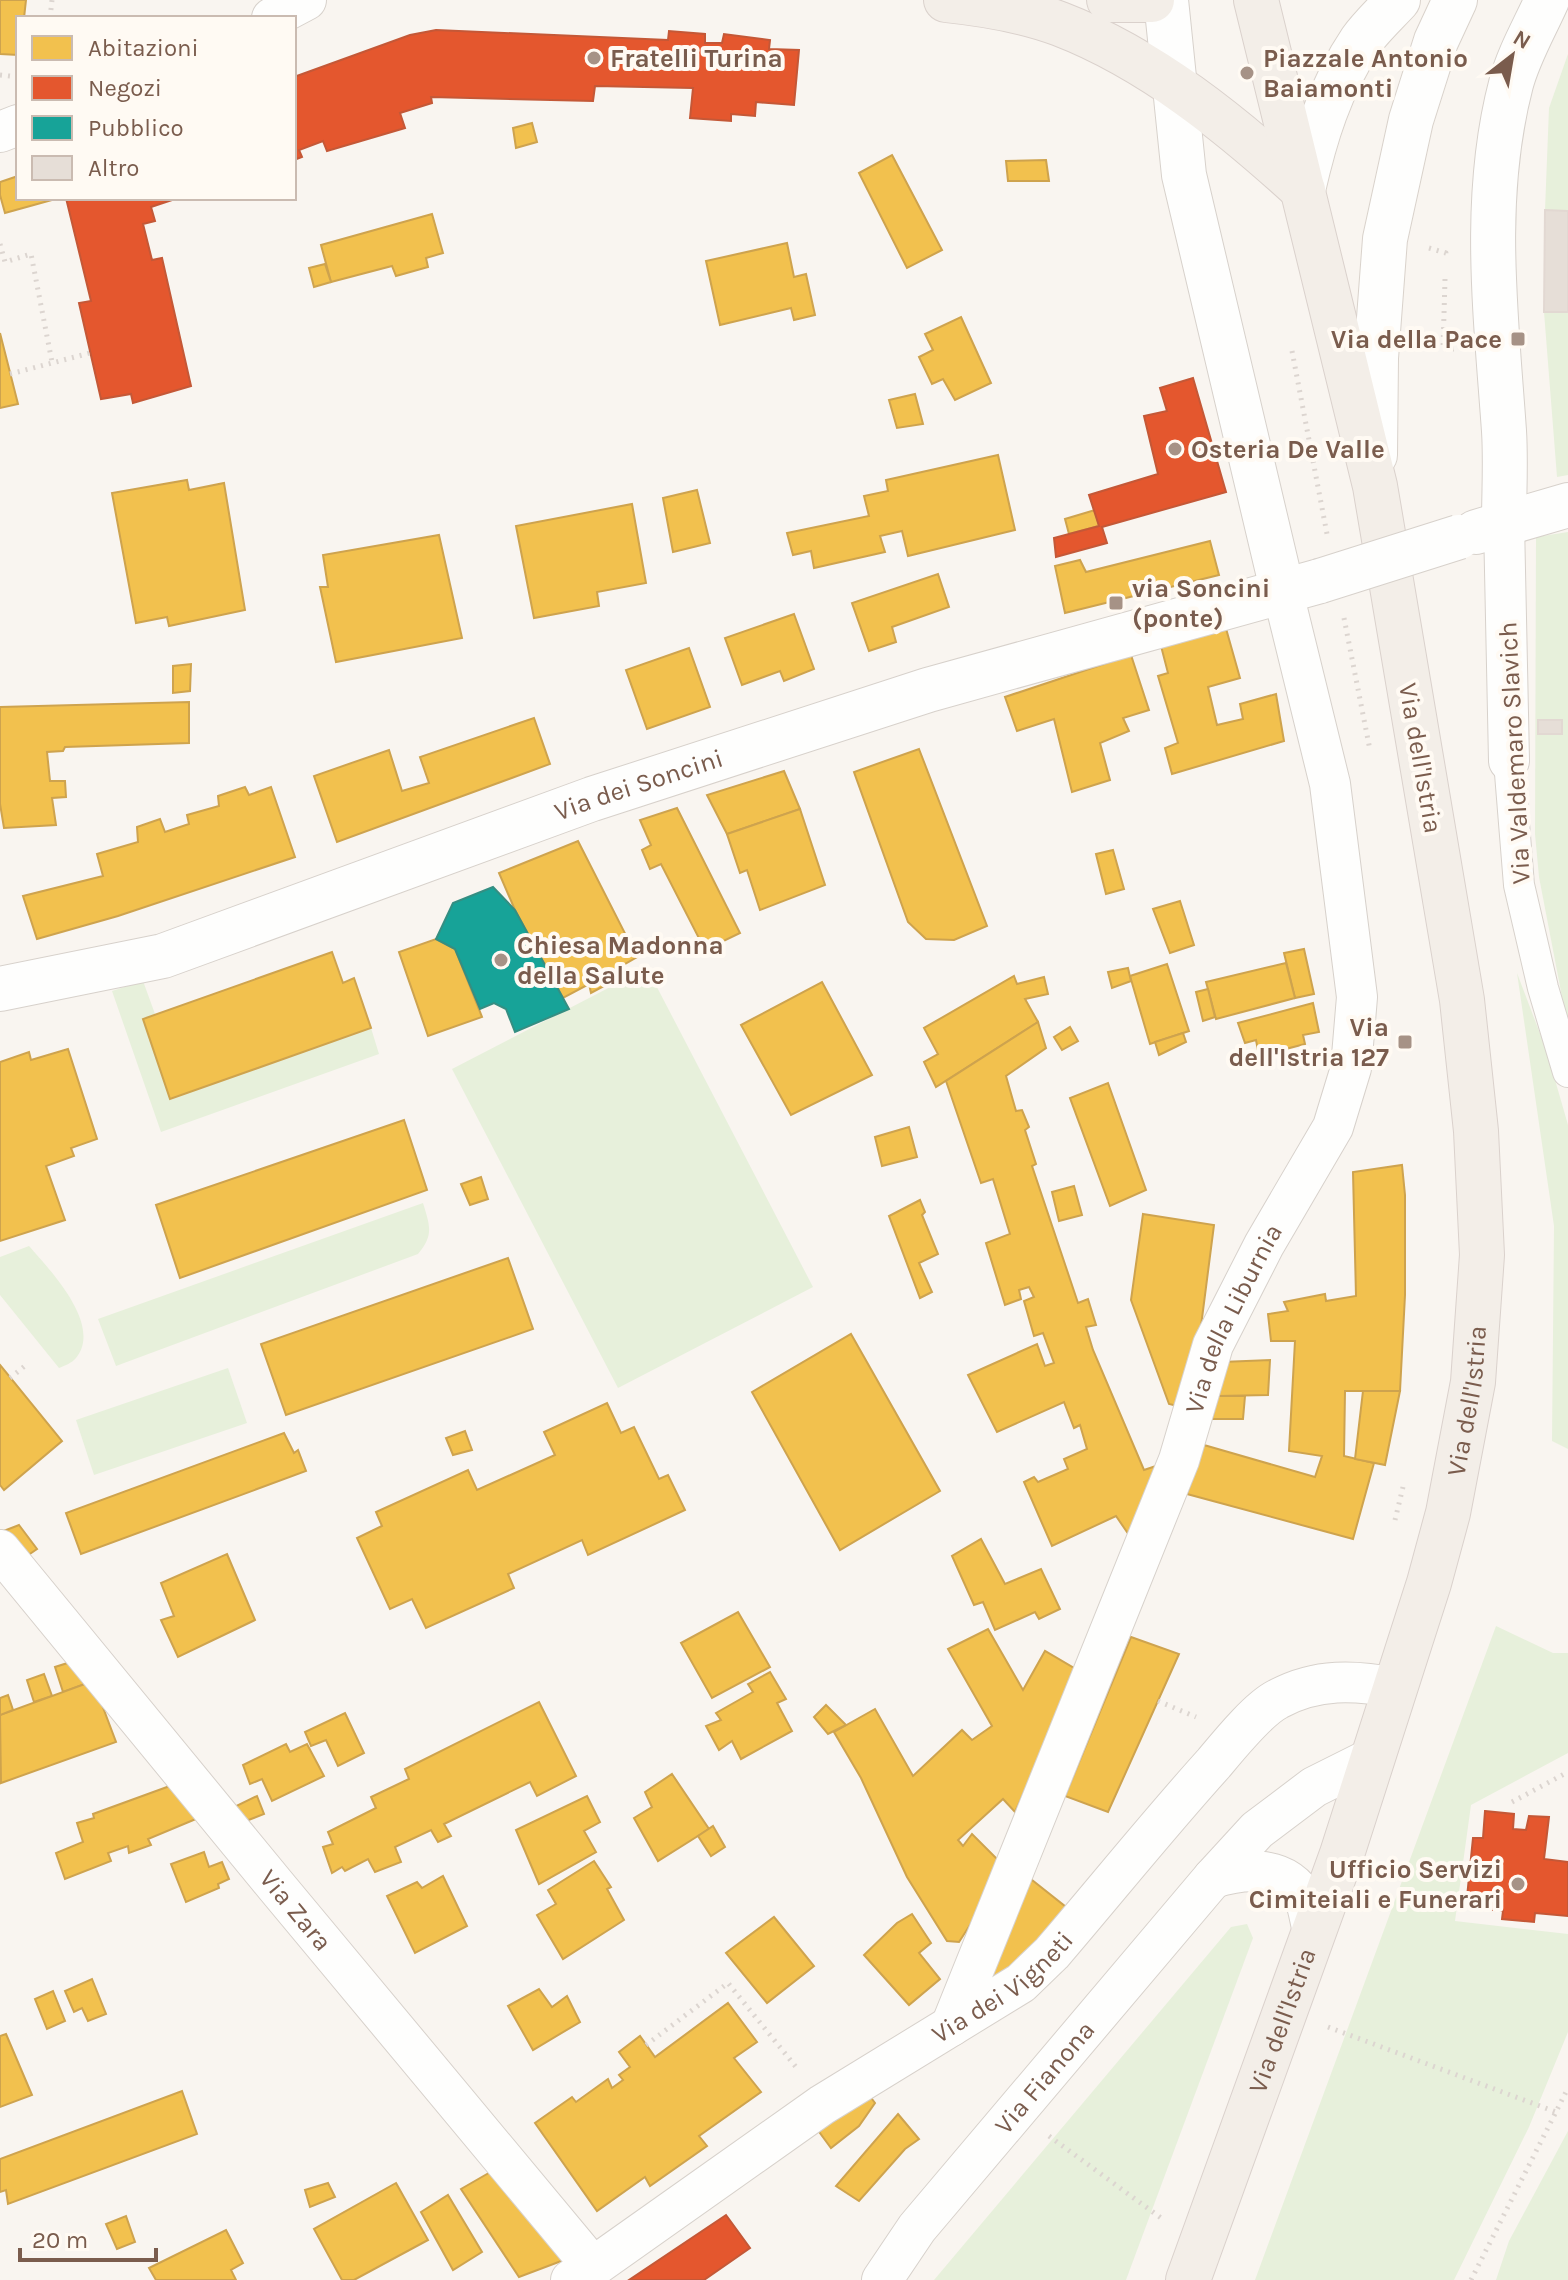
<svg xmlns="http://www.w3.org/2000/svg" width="1568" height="2280" viewBox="0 0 1568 2280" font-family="Karla,sans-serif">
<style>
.green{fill:#e7f0db}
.homes{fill:#f2c14e;stroke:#cea34e;stroke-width:2}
.shops{fill:#e4572e;stroke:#c45837;stroke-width:2}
.public{fill:#17a398;stroke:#358e82;stroke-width:2}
.building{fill:#e6ded7;stroke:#e2d8d2;stroke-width:2}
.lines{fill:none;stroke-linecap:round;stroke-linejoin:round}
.pedestrian-casing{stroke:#d7d1cb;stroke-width:32}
.minor-casing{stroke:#d7d1cb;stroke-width:42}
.tertiary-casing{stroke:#d7d1cb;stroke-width:46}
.secondary-casing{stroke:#d9d2cb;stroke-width:46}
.primary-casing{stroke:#dad1cc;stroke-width:46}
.path{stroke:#dcd5d0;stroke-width:5;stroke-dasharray:2 6;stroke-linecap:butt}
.pedestrian{stroke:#fefefd;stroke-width:30}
.minor{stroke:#fefefd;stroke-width:40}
.tertiary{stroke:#fefefd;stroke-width:44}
.secondary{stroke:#fefefd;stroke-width:44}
.primary{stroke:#f3eee8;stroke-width:44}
.tertiary-bridge-casing{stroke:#d7d1cb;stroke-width:46;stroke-linecap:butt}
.tertiary-bridge{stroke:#fefefd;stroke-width:44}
.poi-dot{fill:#a69286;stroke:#fffaf3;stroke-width:3}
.labels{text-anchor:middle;stroke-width:8;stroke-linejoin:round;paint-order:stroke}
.poi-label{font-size:26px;font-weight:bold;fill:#7a5c4d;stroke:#fffaf3;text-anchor:start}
.street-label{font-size:26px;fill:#7a5c4d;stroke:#fffaf3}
</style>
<rect width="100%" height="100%" fill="#f9f5f0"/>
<g class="green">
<polygon points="1568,54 1568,475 1557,477 1544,312 1545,210 1549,108"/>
<polygon points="1568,532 1568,1028 1539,877 1535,834 1536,537"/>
<polygon points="647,968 813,1287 618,1388 452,1069"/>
<polygon points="1517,973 1547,1052 1568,1125 1568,1449 1552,1441 1554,1226"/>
<polygon points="143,981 155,1014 143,1019 170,1099 371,1028 379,1054 161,1132 112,991"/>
<path d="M423,1203C430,1226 434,1235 418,1254L116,1366L98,1319Z"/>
<path d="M29,1246C50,1270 103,1325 76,1358C72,1363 64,1366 59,1368L0,1295V1257Z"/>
<polygon points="228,1368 247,1423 94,1475 76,1420"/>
<polygon points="1496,1626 1553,1653 1568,1653 1568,1753 1471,1805 1455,1921 1568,1934 1568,2032 1529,2127 1454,2280 1255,2280"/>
<polygon points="1247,1924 1253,1938 1126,2280 934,2280 1231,1927"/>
<polygon points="1568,2131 1568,2280 1496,2280 1509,2241"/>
</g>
<g class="homes">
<polygon points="0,0 26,0 24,18 18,18 18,55 0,54"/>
<polygon points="532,123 537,142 516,148 513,128"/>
<polygon points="892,155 942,250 907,268 859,173"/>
<polygon points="1046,160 1049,181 1008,181 1006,161"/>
<polygon points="18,176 18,198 59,198 5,213 0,195 0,182"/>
<polygon points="432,214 443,253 426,258 428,267 396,276 392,266 331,282 321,245"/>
<polygon points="787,243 794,277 806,274 815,315 794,320 791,308 720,325 706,261"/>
<polygon points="325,264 331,282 314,287 309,268"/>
<polygon points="961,317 991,383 955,400 943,379 932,384 919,357 933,350 925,334"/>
<polygon points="0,333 18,404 0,408"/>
<polygon points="915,394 923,424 897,428 889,400"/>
<polygon points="998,455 1015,530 908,556 902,531 880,536 885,552 814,568 811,551 793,555 787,533 869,516 864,496 888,491 886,480"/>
<polygon points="187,480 189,490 224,483 245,610 169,626 167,617 136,623 112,493"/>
<polygon points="697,490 710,543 673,552 663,498"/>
<polygon points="632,504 646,583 597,592 599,606 534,618 516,526"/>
<polygon points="1095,510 1099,526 1069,534 1065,519"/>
<polygon points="439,535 462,638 336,662 320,587 328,587 323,555"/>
<polygon points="1210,541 1219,575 1065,613 1055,566 1080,560 1086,572"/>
<polygon points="938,574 949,607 892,627 896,642 869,651 852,603"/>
<polygon points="794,614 814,669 784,681 780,671 742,685 725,638"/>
<polygon points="1225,625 1240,678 1208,687 1217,725 1243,719 1240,704 1276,694 1284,741 1172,774 1165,748 1178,743 1158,676 1168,673 1161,646"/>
<polygon points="689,648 710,707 647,729 626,670"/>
<polygon points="1131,655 1149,710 1123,718 1129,731 1100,743 1110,780 1072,792 1054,719 1017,731 1005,697"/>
<polygon points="191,664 190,691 173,693 173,666"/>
<polygon points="189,702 189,743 65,747 63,751 47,752 50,781 65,781 66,797 52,798 56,825 4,828 0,804 0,707"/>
<polygon points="534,718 550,764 337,842 314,776 389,750 402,791 429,783 420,757"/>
<polygon points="919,749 987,926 954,940 926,939 908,922 854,772"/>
<polygon points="784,771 800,809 727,834 707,795"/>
<polygon points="245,787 249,795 271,787 295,857 118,916 37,939 23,896 103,876 97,854 138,842 137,827 160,819 165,832 189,824 187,815 219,806 218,796"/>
<polygon points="677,808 740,933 705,950 661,864 650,869 642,850 651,845 640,820"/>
<polygon points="800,809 825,885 760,910 747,870 740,873 727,834"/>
<polygon points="578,841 637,957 613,971 617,979 591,993 589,984 563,998 515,910 499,873"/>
<polygon points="1113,850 1124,889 1106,894 1096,854"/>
<polygon points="1180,901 1194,945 1170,953 1153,909"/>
<polygon points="436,939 455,949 482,1017 428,1036 399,952"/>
<polygon points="1304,949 1314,994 1295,998 1284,953"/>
<polygon points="332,952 343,983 354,978 371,1028 170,1099 143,1019"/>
<polygon points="1286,963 1295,998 1216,1019 1206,982"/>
<polygon points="1167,964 1189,1031 1150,1044 1130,976"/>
<polygon points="1128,968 1131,981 1112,988 1108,972"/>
<polygon points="1014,976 1017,984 1044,977 1048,994 1025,999 1038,1022 936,1087 924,1062 938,1054 924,1028"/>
<polygon points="822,982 872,1075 791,1115 741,1025"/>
<polygon points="1208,989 1215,1017 1203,1021 1196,992"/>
<polygon points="1313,1003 1319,1032 1303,1035 1305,1044 1259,1056 1256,1040 1245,1043 1238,1023"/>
<polygon points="1038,1022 1046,1048 1006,1076 1016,1111 1022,1110 1029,1127 1025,1130 1036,1164 1032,1166 1078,1303 1088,1299 1096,1325 1086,1327 1093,1350 1144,1470 1159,1465 1129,1535 1116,1516 1052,1546 1024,1482 1034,1477 1038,1482 1068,1469 1064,1459 1087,1449 1080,1425 1074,1428 1064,1402 997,1432 968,1375 1037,1344 1045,1366 1054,1363 1043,1333 1034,1336 1024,1301 1034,1297 1029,1287 1019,1290 1021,1299 1005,1305 986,1243 1010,1234 993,1179 981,1183 946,1081"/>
<polygon points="1070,1027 1078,1041 1062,1050 1054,1037"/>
<polygon points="1183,1033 1186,1042 1159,1055 1155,1042"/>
<polygon points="68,1049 97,1139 71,1148 74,1156 46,1166 65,1220 0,1241 0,1062 29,1052 31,1060"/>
<polygon points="1108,1083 1146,1190 1110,1206 1070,1098"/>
<polygon points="404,1120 427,1190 180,1278 156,1205"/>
<polygon points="909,1127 917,1157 882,1166 875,1137"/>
<polygon points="1402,1165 1405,1195 1405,1295 1400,1391 1345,1391 1344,1456 1374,1463 1353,1539 1187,1494 1204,1445 1315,1477 1322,1456 1289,1451 1295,1341 1271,1341 1268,1314 1288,1311 1284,1302 1325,1294 1326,1301 1356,1296 1353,1172"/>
<polygon points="481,1177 488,1199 470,1205 461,1184"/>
<polygon points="1074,1186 1082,1215 1059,1221 1052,1192"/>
<polygon points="920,1200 925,1212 922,1215 938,1254 919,1263 932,1292 920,1298 889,1216"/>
<polygon points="1143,1214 1214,1225 1196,1365 1186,1408 1169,1404 1131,1300"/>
<polygon points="508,1258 533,1329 286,1415 261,1344"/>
<polygon points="851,1334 940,1491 840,1550 752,1392"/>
<polygon points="1270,1360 1268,1395 1218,1396 1222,1362"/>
<polygon points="0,1365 62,1441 4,1490 0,1485"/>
<polygon points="1363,1391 1400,1391 1385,1465 1355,1459"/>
<polygon points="1218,1396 1245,1396 1243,1419 1212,1419"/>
<polygon points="607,1403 621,1433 634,1427 659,1479 668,1475 685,1510 588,1555 582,1540 508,1574 514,1588 426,1628 412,1599 390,1609 357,1538 382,1526 376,1512 468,1470 477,1490 555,1455 544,1432"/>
<polygon points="465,1431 472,1450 453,1455 446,1438"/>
<polygon points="284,1433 294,1453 298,1450 306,1471 81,1554 66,1513"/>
<polygon points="19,1525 37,1549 24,1558 1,1532"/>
<polygon points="981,1539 1005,1584 1041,1569 1060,1609 1039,1619 1035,1612 995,1630 983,1602 974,1605 952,1556"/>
<polygon points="227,1554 255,1620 178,1657 161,1620 174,1616 161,1583"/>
<polygon points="738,1612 770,1667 712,1698 681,1643"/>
<polygon points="988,1629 1023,1690 1045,1651 1079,1671 1015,1812 1003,1799 958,1840 963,1846 972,1834 999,1861 983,1905 959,1942 947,1941 907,1877 861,1778 834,1732 875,1709 913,1776 962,1730 972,1740 992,1726 948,1649"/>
<polygon points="1131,1637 1179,1654 1108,1812 1065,1796"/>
<polygon points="74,1661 93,1681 63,1692 55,1667"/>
<polygon points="770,1672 786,1699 777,1703 792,1731 741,1759 732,1741 719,1750 706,1726 721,1720 716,1713 753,1692 748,1684"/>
<polygon points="44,1674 52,1696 34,1702 27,1680"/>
<polygon points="93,1681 116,1742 1,1783 0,1715"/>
<polygon points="8,1695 13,1710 0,1715 0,1698"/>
<polygon points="539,1702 576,1776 537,1796 530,1782 444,1824 451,1836 438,1842 431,1830 395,1847 401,1862 375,1872 368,1859 345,1871 342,1867 332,1873 323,1847 333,1844 328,1832 376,1808 371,1797 409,1779 405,1769"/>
<polygon points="826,1705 846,1725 828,1734 814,1717"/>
<polygon points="345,1713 364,1753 338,1766 326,1740 311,1746 305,1732"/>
<polygon points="286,1744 290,1752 307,1744 324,1776 272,1801 262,1779 250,1784 243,1765"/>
<polygon points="672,1774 709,1829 658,1861 634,1818 652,1807 645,1792"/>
<polygon points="178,1783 203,1816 148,1839 151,1845 129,1853 128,1846 108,1853 111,1861 65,1879 56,1853 83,1842 77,1823 94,1818 93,1814"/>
<polygon points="257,1796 264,1814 238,1824 226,1811"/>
<polygon points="587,1796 600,1822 584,1831 596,1852 539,1884 516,1830"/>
<polygon points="713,1826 725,1847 711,1856 698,1836"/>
<polygon points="204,1852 209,1867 222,1862 229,1879 218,1884 219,1888 186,1902 171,1864"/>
<polygon points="594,1861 611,1887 607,1889 624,1920 563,1959 537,1915 556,1904 548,1890"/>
<polygon points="443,1876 467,1926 415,1953 387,1896 417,1882 422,1888"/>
<polygon points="1027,1876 1066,1907 1002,1981 992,1981 990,1960"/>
<polygon points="912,1914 931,1943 919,1953 940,1979 909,2005 864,1955 897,1923"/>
<polygon points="774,1917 814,1966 767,2003 726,1953"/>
<polygon points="92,1979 106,2014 88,2021 82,2008 74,2012 65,1991"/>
<polygon points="539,1989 552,2007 567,1996 580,2022 533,2050 508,2006"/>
<polygon points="53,1991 65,2021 47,2029 35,1999"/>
<polygon points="728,2003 757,2042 734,2058 761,2092 699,2136 707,2146 650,2186 645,2177 597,2211 535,2123 572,2097 576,2102 608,2079 612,2088 623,2080 619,2075 630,2067 619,2052 640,2036 655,2057"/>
<polygon points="6,2034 32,2095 0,2107 0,2036"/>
<polygon points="182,2091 197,2134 8,2204 6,2190 0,2192 0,2159"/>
<polygon points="866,2091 875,2103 859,2126 831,2148 817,2129"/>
<polygon points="898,2114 919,2139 905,2149 859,2201 836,2186"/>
<polygon points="494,2170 564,2260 519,2277 461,2189"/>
<polygon points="328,2183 335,2197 310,2207 305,2190"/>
<polygon points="396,2183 428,2240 354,2280 342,2280 314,2229"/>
<polygon points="448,2195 482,2252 453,2270 421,2212"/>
<polygon points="126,2216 135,2242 117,2249 106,2224"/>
<polygon points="226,2230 243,2263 231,2270 236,2280 156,2280 149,2268"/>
</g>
<g class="shops">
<polygon points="436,30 668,40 669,31 705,34 705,43 722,43 724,34 770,40 769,49 799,50 794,105 756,102 755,116 731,114 731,121 690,118 693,88 595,86 593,101 431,97 432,103 400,113 405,128 327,151 323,141 299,150 302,157 294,160 294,77 410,35"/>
<polygon points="66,198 178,198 151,207 155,221 143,224 152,260 162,258 191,386 133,403 131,394 101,399 79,303 91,301"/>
<polygon points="1193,378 1226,492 1102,527 1107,543 1056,557 1054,538 1099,526 1089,495 1158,474 1144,416 1167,411 1160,388"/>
<polygon points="1485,1811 1514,1814 1513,1829 1526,1830 1529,1816 1549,1817 1544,1859 1568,1862 1568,1916 1535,1913 1534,1922 1502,1919 1503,1911 1466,1907 1473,1838 1483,1838"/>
<polygon points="726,2215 750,2248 704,2280 629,2280"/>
</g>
<polygon class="public" points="493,887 515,910 569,1009 515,1032 506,1009 494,1003 480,1009 455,949 436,939 453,903"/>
<g class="building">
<polygon points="1545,210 1568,211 1568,312 1544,312"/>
<rect x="1538" y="720" width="24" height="14"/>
</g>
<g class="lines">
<defs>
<polyline id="pedestrian" points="1509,761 1519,885 1543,988 1568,1072"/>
<g id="minor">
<polyline points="272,18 306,0"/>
<polyline points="0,132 18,125"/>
<polyline points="1504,523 1509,761"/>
<path id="s1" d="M0,1550L276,1886L593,2267"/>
<path d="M1213,1878C1246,1868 1286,1865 1305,1900C1309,1909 1310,1921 1313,1931"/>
<path id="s2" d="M951,2026L1179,1460L1213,1345L1264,1245L1333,1127L1351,1068L1357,997L1330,784L1283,593"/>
<path id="s3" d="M571,2280L593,2267L822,2105L1021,1983L1052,1953C1106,1890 1158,1825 1214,1763C1229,1745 1258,1709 1278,1699C1317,1678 1355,1680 1396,1688"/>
<path id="s4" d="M882,2280L917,2228L1213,1878L1257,1830L1314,1787L1374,1757"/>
</g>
<g id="tertiary">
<polyline points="1166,0 1184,175 1283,593"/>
<path d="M1504,523C1504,493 1506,462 1504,431C1496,316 1481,198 1511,84C1518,56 1535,27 1547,0"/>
<polyline points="1476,532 1568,505"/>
<path id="s5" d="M0,989L163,956L592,799L928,690L1320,581"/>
</g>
<g id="secondary">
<path d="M1303,190C1315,137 1330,87 1361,41C1371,27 1386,13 1398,0"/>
<polyline points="1375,455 1376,358 1385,239 1411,120 1436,41 1455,0"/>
</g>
<g id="primary">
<path d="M946,0C984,4 1023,10 1060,24C1151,59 1232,125 1303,190"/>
<polyline points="1109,0 1152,0"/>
<path id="s6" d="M1188,2280L1342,1854L1429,1583L1448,1513L1473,1382L1482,1255L1476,1131L1462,1000L1375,486L1256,0"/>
</g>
</defs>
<use href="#pedestrian" class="pedestrian-casing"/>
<use href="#minor" class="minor-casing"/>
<use href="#tertiary" class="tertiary-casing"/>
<use href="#secondary" class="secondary-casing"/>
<use href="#primary" class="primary-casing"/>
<g class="path">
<polyline points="50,18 52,0"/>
<polyline points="0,75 18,77"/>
<polyline points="0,244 5,262 31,254 52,362"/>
<polyline points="1429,248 1446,253 1446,257"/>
<polyline points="1445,279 1443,349 1454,349"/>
<polyline points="1292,351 1327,534"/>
<polyline points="10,374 90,353"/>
<polyline points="1344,618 1370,750"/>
<polyline points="10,1378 26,1365"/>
<polyline points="1395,1520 1403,1487"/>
<polyline points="1158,1701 1196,1717"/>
<polyline points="1512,1802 1568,1772"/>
<polyline points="1328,2027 1556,2112"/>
<polyline points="646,2045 728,1983 796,2067 800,2069"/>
<polyline points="1049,2136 1161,2218"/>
<polyline points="1471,2280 1568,2088"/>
</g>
<use href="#pedestrian" class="pedestrian"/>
<use href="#minor" class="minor"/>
<use href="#tertiary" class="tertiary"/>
<use href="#secondary" class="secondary"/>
<use href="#primary" class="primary"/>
<defs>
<polyline id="tertiary-bridge" points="1320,581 1459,537"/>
</defs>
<use href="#tertiary-bridge" class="tertiary-bridge-casing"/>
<use href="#tertiary-bridge" class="tertiary-bridge"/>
</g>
<g class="poi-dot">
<circle cx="594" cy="58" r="8"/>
<circle cx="1247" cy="73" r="8"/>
<rect x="1510" y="331" width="16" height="16" rx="4"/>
<circle cx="1175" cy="449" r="8"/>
<rect x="1108" y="595" width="16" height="16" rx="4"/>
<circle cx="501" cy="960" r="8"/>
<rect x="1397" y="1034" width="16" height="16" rx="4"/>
<circle cx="1518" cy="1884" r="8"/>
</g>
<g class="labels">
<g class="poi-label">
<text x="610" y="67">Fratelli Turina</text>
<text x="1263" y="67">Piazzale Antonio<tspan x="1263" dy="30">Baiamonti</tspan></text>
<text x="1502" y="348" text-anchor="end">Via della Pace</text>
<text x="1191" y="458">Osteria De Valle</text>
<text x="1132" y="597">via Soncini<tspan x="1132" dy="30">(ponte)</tspan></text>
<text x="517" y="954">Chiesa Madonna<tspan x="517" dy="30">della Salute</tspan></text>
<text x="1389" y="1036" text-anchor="end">Via<tspan x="1389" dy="30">dell'Istria 127</tspan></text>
<text x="1502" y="1878" text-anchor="end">Ufficio Servizi<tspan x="1502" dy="30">Cimiteiali e Funerari</tspan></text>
</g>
<g class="street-label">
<text transform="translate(1514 753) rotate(-93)" y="9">Via Valdemaro Slavich</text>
<text transform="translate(1421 758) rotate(80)" y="9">Via dell'Istria</text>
<text dy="9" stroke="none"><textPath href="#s5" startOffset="672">Via dei Soncini</textPath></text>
<text dy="9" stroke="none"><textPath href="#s2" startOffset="762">Via della Liburnia</textPath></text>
<text dy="9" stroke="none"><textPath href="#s6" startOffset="924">Via dell'Istria</textPath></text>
<text dy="9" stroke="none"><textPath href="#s1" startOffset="466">Via Zara</textPath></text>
<text dy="9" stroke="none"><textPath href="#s3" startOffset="522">Via dei Vigneti</textPath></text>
<text dy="9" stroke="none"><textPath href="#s6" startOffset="276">Via dell'Istria</textPath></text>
<text dy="9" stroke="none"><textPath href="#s4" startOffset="260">Via Fianona</textPath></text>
</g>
</g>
<rect x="16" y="16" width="280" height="184" fill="#fffaf3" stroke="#cabbb1" stroke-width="2"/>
<rect x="32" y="36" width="40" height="24" fill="#f2c14e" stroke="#cabbb1" stroke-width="2"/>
<text x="88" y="56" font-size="24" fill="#7a5c4d">Abitazioni</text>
<rect x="32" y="76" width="40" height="24" fill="#e4572e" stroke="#cabbb1" stroke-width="2"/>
<text x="88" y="96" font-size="24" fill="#7a5c4d">Negozi</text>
<rect x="32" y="116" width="40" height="24" fill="#17a398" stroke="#cabbb1" stroke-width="2"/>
<text x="88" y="136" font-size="24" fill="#7a5c4d">Pubblico</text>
<rect x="32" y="156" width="40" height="24" fill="#e6ded7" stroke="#cabbb1" stroke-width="2"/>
<text x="88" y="176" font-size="24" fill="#7a5c4d">Altro</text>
<g transform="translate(1512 56) rotate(31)" stroke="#fffaf3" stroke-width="6" paint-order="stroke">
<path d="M0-6L14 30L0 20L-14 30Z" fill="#7a5c4d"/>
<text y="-12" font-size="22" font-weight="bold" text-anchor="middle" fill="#7a5c4d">N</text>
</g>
<path d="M20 2248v12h136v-12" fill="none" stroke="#7a5c4d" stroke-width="4"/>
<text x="32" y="2248" font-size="24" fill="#7a5c4d" stroke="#fffaf3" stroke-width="6" paint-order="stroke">20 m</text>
</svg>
